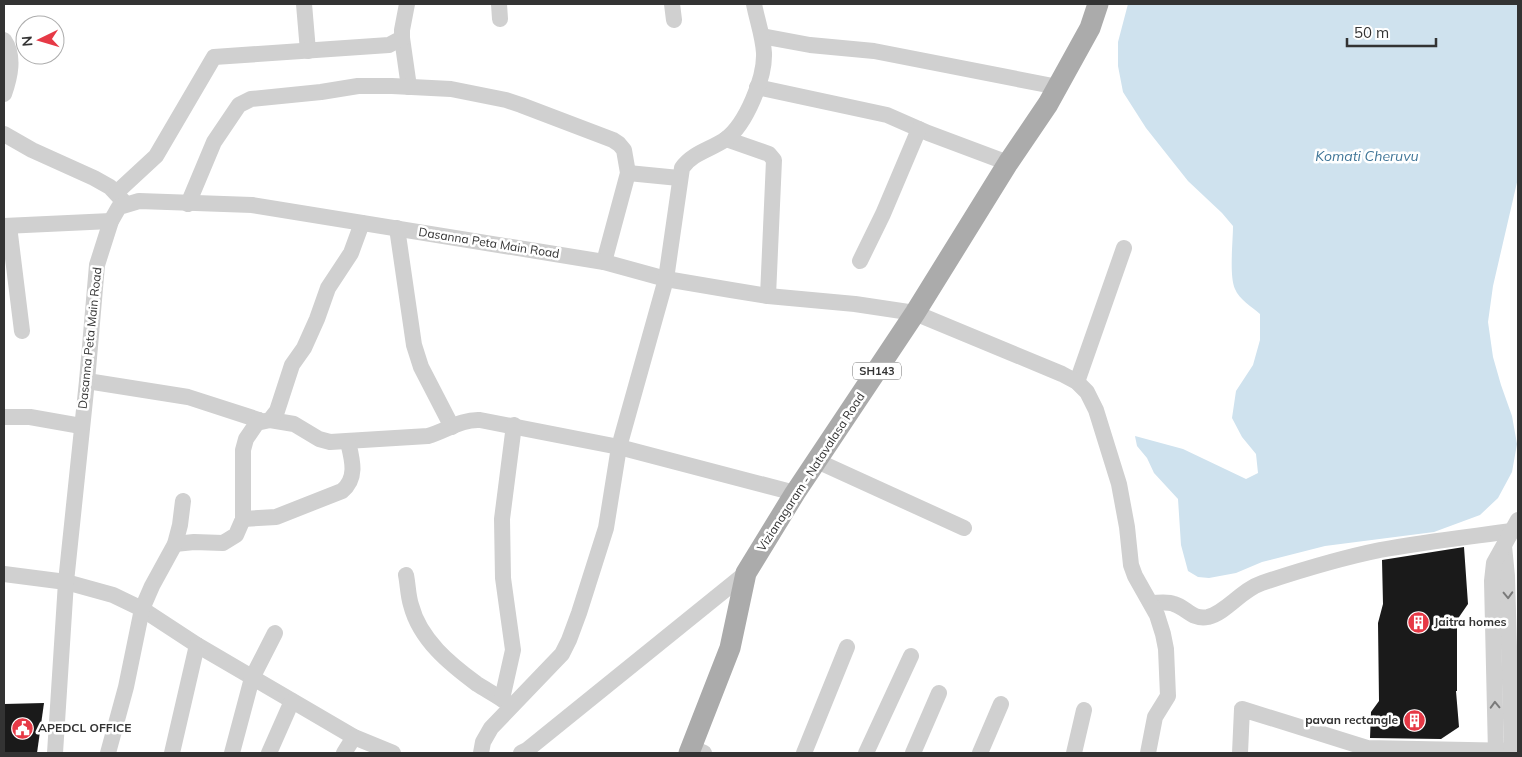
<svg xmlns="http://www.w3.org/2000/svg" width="1522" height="757" viewBox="0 0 1522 757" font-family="Mulish,sans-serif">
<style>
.water{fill:#cfe2ee}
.building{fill:#1a1a1a}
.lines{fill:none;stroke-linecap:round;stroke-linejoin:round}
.minor{stroke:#d0d0d0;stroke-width:16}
.major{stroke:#ababab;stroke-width:21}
.oneway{stroke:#7a7a7a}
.labels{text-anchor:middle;stroke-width:5;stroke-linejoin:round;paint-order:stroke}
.shield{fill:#fff;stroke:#707070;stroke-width:1}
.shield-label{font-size:11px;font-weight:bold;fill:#333}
.street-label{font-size:12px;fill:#333;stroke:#fff}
.poi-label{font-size:12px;font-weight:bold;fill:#333;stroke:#fff;text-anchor:start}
.water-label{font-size:14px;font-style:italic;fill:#3f7597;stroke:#fff}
</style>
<rect width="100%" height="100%" fill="#fff"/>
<path class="water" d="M1128,4H1518V178L1493,286L1488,322L1493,357L1501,385L1512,416L1517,444L1512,472L1498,498L1480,515L1434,532L1325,546L1262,562L1236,573L1209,578L1198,577L1188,571L1181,545L1178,499L1154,473L1147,458L1137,446L1135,436L1183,449L1246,479L1258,473L1256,454L1242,437L1232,418L1236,391L1253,365L1260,340V314C1252,307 1239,299 1235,289C1229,276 1233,242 1233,226L1222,213L1188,181L1146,128L1123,92L1118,66V42Z"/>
<g class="building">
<polygon points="1464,547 1468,604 1457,620 1457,691 1456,691 1459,727 1441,739 1370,738 1371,712 1379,701 1378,623 1383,604 1382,560"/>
<polygon points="44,703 37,753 4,753 4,704"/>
</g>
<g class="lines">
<g class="minor">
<polyline points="304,4 308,51"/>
<polyline points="499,4 500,19"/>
<polyline points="672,4 674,20"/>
<polyline points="762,36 810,45 874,51 1058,87"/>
<polyline points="402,38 409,87"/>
<path d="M4,40C15,56 10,77 4,94"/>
<polyline points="757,87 887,115 928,133 1008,163"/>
<polyline points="4,134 32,150 94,178 110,187 123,201"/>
<polyline points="726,139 769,154 774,160 768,296"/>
<polyline points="628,173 679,178"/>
<polyline points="116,193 156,156 214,57 389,45 402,38 402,30 407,4"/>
<polyline points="188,204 214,142 239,105 251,99 321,92 358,86 392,86 451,89 506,100 521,105 613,140 619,144 624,150 628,173 604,262"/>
<polyline points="4,226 111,221"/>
<polyline points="9,226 22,331"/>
<polyline points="397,228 414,345 421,367 452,427"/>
<polyline points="860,261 883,214 919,129"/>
<polyline points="87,381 188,397 259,420"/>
<polyline points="1077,382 1124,248"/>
<polyline points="4,417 30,417 81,426"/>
<path d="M270,420L294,424L319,439L330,442L428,436C446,431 461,419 480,420L619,447L795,493"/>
<polyline points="817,461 964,528"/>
<path d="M243,519L276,517L342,491C358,478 352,459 348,442"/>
<polyline points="175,544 194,542 223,543 236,535 243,519 243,450 246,439 259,420 261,422 270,420 277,411 292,365 304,348 317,319 328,288 351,253 362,223"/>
<polyline points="1504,546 1507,576 1512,753"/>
<polyline points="4,574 66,582 113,595 142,609 197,645 354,737 393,753"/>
<path d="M406,575C408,585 408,596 411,605C420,640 450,664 477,684C488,691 500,697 510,705"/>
<path d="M1151,603C1158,603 1167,601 1174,604C1187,608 1192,620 1208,617C1227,612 1241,590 1262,583C1301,570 1341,558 1380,550C1424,542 1468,537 1512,531"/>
<polyline points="502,699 513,650 503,578 502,519 514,425"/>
<polyline points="692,748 704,753"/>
<polyline points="55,753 66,582 87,381 97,265 111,221 119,207 139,201 252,205 604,262 666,279 731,290 768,296 855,304 915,313 1062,374 1077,382 1087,392 1096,410 1119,484 1127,527 1131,565 1135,576 1157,615 1163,634 1166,649 1168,696 1155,717 1148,753"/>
<polyline points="108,753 126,687 142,609 152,586 175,544 180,525 183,501"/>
<polyline points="172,753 197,645"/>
<polyline points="232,753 252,678 275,633"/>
<polyline points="269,753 292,701"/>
<polyline points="344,753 354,737"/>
<path d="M481,753L483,742L491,728L562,654L569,640L579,613L606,528L619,447L666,279L682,168C692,153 712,149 726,139C746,124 765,78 764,53C763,36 757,20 754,4"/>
<polyline points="521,753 527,750 746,573"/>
<polyline points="804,753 847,647"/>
<polyline points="866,753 911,656"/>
<polyline points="913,753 939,693"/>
<polyline points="980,753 1001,704"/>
<polyline points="1074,753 1084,710"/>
<polyline points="1240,753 1242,709 1367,748 1518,751"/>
<polyline points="1496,753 1492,581 1494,563 1518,520"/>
</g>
<polyline class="major" points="689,753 730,648 746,573 795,493 915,313 1008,163 1048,104 1090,28 1098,4"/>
</g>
<defs><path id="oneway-chevron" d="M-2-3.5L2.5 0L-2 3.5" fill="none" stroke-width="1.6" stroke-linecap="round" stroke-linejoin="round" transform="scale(1.25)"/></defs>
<g class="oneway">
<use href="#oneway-chevron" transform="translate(1508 595) rotate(88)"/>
<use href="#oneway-chevron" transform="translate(1495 705) rotate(-92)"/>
</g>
<defs>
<symbol id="building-disc" viewBox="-11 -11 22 22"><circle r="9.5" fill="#e63946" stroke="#fff"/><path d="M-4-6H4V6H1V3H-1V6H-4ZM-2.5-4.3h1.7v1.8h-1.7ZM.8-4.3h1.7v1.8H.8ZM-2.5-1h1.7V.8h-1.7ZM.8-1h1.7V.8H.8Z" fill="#fff"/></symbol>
<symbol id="civic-disc" viewBox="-11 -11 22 22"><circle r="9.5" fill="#e63946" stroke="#fff"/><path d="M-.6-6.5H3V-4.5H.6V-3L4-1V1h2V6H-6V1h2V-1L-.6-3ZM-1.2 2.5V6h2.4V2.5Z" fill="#fff"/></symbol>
</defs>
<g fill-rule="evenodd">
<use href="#building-disc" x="1406" y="610" width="25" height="25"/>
<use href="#building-disc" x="1402" y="708" width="25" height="25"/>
<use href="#civic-disc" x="10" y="716" width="25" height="25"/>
</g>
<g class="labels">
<rect class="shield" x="853" y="362.5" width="48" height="17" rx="4"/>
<g class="shield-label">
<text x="877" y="375">SH143</text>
</g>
<g class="street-label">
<text transform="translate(489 243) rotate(9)" y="4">Dasanna Peta Main Road</text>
<text transform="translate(90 338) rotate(-84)" y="4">Dasanna Peta Main Road</text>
<text transform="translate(811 472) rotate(-57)" y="4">Vizianagaram - Natavalasa Road</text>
</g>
<g class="poi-label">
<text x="1434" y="626">Jaitra homes</text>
<text x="1398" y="724" text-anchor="end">pavan rectangle</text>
<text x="38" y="732">APEDCL OFFICE</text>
</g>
<g class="water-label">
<text x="1367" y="161">Komati Cheruvu</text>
</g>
</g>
<rect width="1522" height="757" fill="none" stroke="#333333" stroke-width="10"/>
<g transform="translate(40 40) rotate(265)"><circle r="24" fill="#ffffff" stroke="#adadad"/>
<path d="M0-4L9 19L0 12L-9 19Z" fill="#e63946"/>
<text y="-8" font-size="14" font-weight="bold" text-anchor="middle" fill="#333333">N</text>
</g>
<path d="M1347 38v8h89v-8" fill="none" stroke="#333333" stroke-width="2.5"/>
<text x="1354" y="38" font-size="15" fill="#333333" stroke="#ffffff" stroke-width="4" paint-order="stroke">50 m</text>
</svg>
